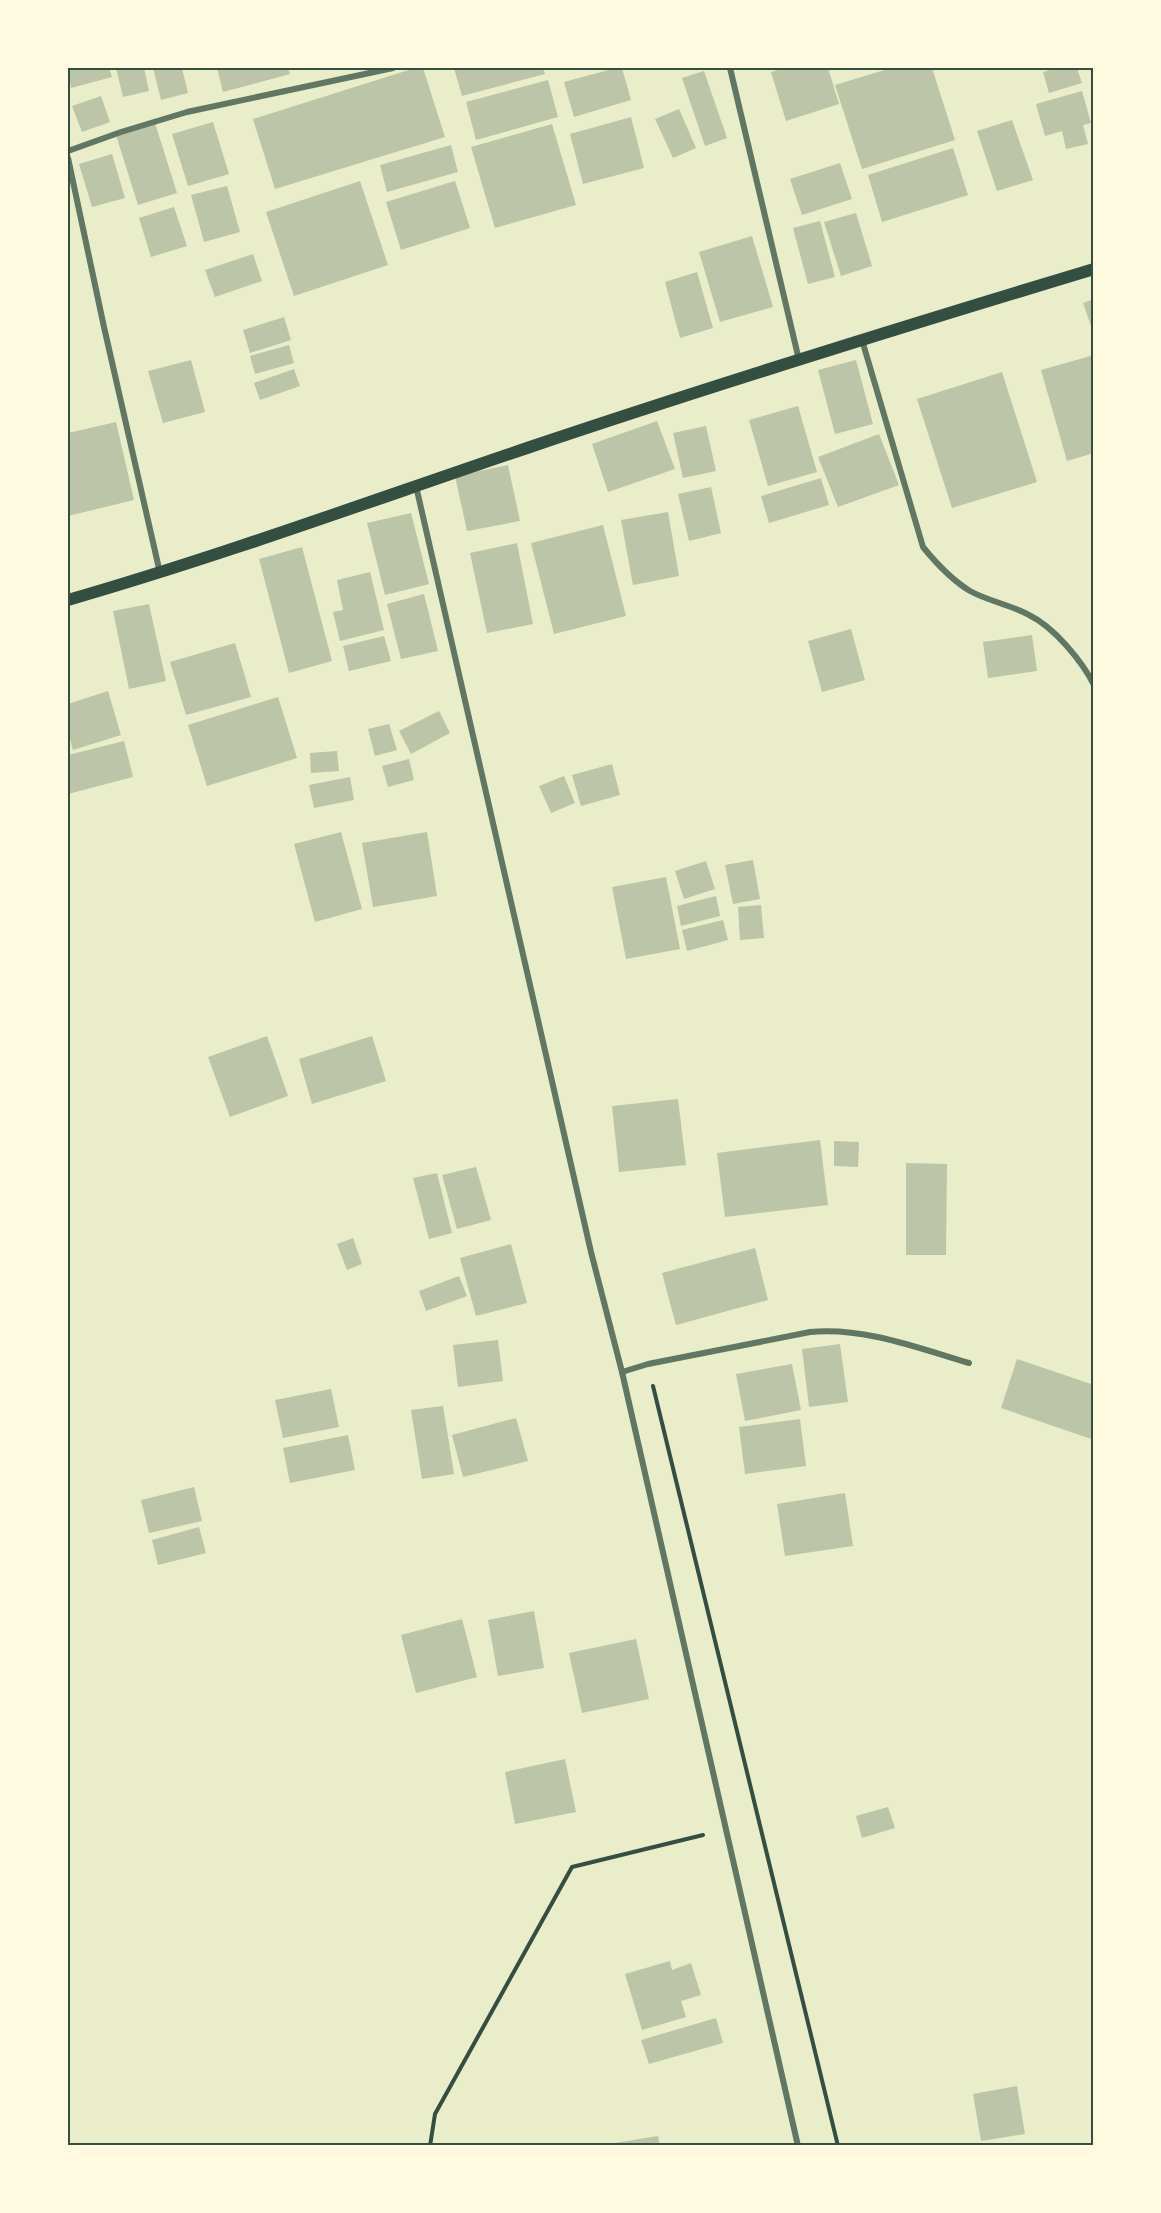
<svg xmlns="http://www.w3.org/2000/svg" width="1161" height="2213" viewBox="0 0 1161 2213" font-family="Cabin,sans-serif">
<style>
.building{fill:#bcc5a7}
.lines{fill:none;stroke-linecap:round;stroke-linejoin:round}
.path{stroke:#344e41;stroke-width:4}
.minor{stroke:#617663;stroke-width:6}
.secondary{stroke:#344e41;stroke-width:12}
.neatline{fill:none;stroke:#344e41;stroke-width:2}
</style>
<rect width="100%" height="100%" fill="#e9edc9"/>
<g class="building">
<polygon points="68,68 109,68 112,77 71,88"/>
<polygon points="116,68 144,68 149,91 123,97"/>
<polygon points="153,68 182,68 188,93 161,100"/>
<polygon points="217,68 288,68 290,74 223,92"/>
<polygon points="415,68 423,68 445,137 275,189 253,119"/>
<polygon points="454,68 543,68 545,74 462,96"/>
<polygon points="616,68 622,68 631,100 574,117 564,82"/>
<polygon points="785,68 828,68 839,104 786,121 771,72"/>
<polygon points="891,68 932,68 955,140 862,169 835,85"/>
<polygon points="1057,68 1077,68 1082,83 1049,93 1043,72"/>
<polygon points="704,71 727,138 705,146 682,78"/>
<polygon points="548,80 558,117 476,140 466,102"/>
<polygon points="1082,91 1091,123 1083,125 1088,144 1066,149 1062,131 1045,136 1036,104"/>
<polygon points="101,96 110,122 82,132 72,106"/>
<polygon points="679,109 696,148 673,158 655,119"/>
<polygon points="631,117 644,168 583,184 570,134"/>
<polygon points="1012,120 1033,180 997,191 977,131"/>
<polygon points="213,122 229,174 188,186 172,134"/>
<polygon points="155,123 177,193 138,205 116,135"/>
<polygon points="552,124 576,205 495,228 471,147"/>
<polygon points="451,145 458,172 387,192 380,165"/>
<polygon points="953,148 968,195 882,222 868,175"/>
<polygon points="112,154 125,198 92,207 79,164"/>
<polygon points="840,163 852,199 802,215 790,179"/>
<polygon points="360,181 388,265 294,296 266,212"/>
<polygon points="455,181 470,228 401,250 386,202"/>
<polygon points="227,186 240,232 204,242 191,195"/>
<polygon points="174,207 187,246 151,257 139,218"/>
<polygon points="856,213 872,266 841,276 824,222"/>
<polygon points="820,221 835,277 808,284 793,228"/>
<polygon points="752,236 773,307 720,322 699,252"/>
<polygon points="253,254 262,281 215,297 205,270"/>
<polygon points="697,272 713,328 680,338 665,282"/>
<polygon points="1094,299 1094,332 1093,332 1083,303"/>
<polygon points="284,317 291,340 250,353 243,330"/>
<polygon points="289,345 294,363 255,374 250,356"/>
<polygon points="1094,355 1094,453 1067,461 1041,370"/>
<polygon points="191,360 205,412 163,423 148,371"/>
<polygon points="856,360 873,424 835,434 818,370"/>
<polygon points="294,369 300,386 260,400 254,383"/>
<polygon points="1002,372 1037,482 952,508 917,399"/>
<polygon points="798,406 817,472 768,486 749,420"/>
<polygon points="657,421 675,469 608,492 592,444"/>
<polygon points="116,422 134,500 68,516 68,433"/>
<polygon points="706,426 716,471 683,478 673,433"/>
<polygon points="879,434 899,485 838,507 818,457"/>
<polygon points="508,465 520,521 467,531 455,476"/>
<polygon points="821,478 829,505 769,523 761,496"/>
<polygon points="711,487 721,533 689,541 678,494"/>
<polygon points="668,512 679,576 633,585 621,520"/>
<polygon points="411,513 429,584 385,595 367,523"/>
<polygon points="603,525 626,616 554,634 531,543"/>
<polygon points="517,543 533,624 487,633 470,553"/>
<polygon points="302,547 332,661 289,673 259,559"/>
<polygon points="370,572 384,630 340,641 333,612 343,610 337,580"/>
<polygon points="424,594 438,651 401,659 387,604"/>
<polygon points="149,604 166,681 129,689 113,611"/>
<polygon points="851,629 865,680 822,692 808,641"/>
<polygon points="1032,635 1037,671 988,678 983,642"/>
<polygon points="384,636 391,661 349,671 343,646"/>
<polygon points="235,643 251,697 186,715 170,662"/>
<polygon points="108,691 121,735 73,750 68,732 68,704"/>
<polygon points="278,697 297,758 207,786 188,725"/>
<polygon points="439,711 450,733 411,754 399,731"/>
<polygon points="389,724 397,750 375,756 368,729"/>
<polygon points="124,741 133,777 68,794 68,755"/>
<polygon points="337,751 339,771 311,773 310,753"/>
<polygon points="409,759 414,780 388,787 382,766"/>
<polygon points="612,764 620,795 581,806 572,775"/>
<polygon points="564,776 575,803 551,813 539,786"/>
<polygon points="350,777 354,800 314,808 309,785"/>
<polygon points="341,832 362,909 315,922 294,844"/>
<polygon points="427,832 437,896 373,907 362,843"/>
<polygon points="753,860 760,899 733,904 725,865"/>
<polygon points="706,861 715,889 684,899 675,871"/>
<polygon points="666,877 680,949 626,959 612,887"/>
<polygon points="716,896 720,916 681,926 677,906"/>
<polygon points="761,905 764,938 740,940 738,907"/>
<polygon points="723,920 728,940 687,951 682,930"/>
<polygon points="267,1036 288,1096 230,1117 208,1057"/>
<polygon points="372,1036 386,1081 312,1104 299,1059"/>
<polygon points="678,1099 686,1165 619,1172 612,1106"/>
<polygon points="820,1140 828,1205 725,1217 717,1153"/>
<polygon points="834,1141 859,1142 858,1167 834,1166"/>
<polygon points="906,1163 947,1164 946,1255 906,1255"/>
<polygon points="476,1167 491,1220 457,1229 442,1175"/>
<polygon points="437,1173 452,1233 429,1239 413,1178"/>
<polygon points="353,1238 362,1264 347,1270 337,1244"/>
<polygon points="511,1244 527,1303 476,1316 460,1258"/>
<polygon points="755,1248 768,1300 676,1325 662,1273"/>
<polygon points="459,1276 467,1296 426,1311 419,1291"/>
<polygon points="498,1340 503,1381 458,1387 453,1345"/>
<polygon points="840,1344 848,1402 809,1407 802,1349"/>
<polygon points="1017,1359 1094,1385 1094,1440 1001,1408"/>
<polygon points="792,1364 801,1410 745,1421 736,1374"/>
<polygon points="331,1389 339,1427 283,1438 275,1400"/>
<polygon points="443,1406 454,1474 422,1479 411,1410"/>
<polygon points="516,1418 528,1461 463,1477 452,1435"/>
<polygon points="800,1419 806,1466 745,1474 739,1427"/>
<polygon points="348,1435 355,1470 290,1483 283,1448"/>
<polygon points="194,1487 202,1521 149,1533 141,1500"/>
<polygon points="845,1493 853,1546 785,1556 777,1504"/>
<polygon points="199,1527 206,1553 158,1565 152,1540"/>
<polygon points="534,1611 544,1668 498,1676 488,1620"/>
<polygon points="462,1619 477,1677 416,1693 401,1635"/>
<polygon points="636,1639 649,1699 582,1713 569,1653"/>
<polygon points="565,1759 576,1812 515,1824 505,1772"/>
<polygon points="888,1807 895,1828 862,1838 856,1816"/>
<polygon points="670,1961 672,1970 691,1963 701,1995 681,2001 686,2017 642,2030 625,1974"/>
<polygon points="716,2018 723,2043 649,2064 641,2040"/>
<polygon points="1017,2086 1025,2134 981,2141 973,2094"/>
<polygon points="658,2136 660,2146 615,2146 615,2143"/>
</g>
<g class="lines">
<g class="path">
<polyline points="653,1386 838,2146"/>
<polyline points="430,2146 435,2114 572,1867 703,1835"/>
</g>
<g class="minor">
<polyline points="730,68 799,360"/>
<polyline points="68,151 121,132 187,112 393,68"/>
<polyline points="68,158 104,327 160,573"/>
<path d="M862,340L923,547C936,563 952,580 970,591C988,601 1011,605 1029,615C1054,627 1082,661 1094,685"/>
<polyline points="416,486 591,1252 622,1372 798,2146"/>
<path d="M622,1372L648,1364L810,1332C865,1327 918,1348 969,1363"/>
</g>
<path class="secondary" d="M68,600C224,555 376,499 530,447C717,384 905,326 1094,269"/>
</g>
<rect width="1161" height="2213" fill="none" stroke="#fefae0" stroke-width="138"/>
<rect x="69" y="69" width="1023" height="2075" class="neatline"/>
</svg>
